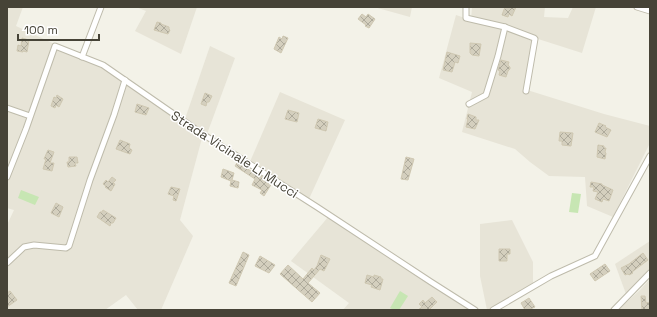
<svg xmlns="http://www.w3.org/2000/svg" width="657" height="317" viewBox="0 0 657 317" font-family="'Space Grotesk',sans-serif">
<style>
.residential{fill:#e7e4d7}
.garden{fill:#c7e6b3}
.building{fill:url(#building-cross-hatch);stroke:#cfc8b2}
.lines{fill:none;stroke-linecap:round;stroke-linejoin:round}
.minor-casing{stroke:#bebbab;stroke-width:7}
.minor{stroke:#fff;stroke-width:5}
.labels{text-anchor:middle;stroke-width:3;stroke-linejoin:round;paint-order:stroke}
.street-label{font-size:13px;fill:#464337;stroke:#fff}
</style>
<defs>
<pattern id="building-cross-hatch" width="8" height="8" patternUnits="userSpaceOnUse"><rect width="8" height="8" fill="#d4cfbe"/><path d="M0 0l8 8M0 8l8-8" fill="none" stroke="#aeaa9b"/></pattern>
</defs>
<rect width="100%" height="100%" fill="#f3f2e8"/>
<g class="residential">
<polygon points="7,7 23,7 16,26 114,72 202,138 180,220 193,236 161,310 138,310 126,295 105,310 7,310 7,225 14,210 7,208"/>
<polygon points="136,7 197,7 181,54 135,31 146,11"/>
<polygon points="374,7 412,7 410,17"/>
<polygon points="472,7 545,7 544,17 568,18 573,7 596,7 582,53 535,38 524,89 604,114 650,126 650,143 613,217 587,206 585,177 549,176 530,162 515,149 462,132 472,92 439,78 456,15 471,20"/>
<polygon points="210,46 235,58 207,134 185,119"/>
<polygon points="280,92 345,120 309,199 249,164"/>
<polygon points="329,216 477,310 343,310 349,303 291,261"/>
<polygon points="512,220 533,262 533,284 487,310 480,276 480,224"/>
<polygon points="650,241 650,268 626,294 615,264"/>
<polygon points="650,279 650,310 618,310 640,290"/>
</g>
<g class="garden">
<polygon points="21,190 39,197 35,205 18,198"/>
<polygon points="572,193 581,194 578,213 569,212"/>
<polygon points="400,291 408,296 399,310 394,310 390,308"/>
</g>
<g class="building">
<polygon points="505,7 516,7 512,16 509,14 508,17 502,15"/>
<polygon points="362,14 366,17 368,14 375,19 369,28 365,26 366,25 358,19"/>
<polygon points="157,22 161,23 161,24 169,27 169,29 170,30 168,34 154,30"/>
<polygon points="283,36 288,38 281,53 274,49 279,37 282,39"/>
<polygon points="22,38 29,40 27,52 23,51 23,52 17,51 18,45 21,46"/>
<polygon points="470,43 481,44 479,56 472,55 470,53"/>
<polygon points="447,52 460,56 458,63 455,62 452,72 443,70"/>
<polygon points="501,60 509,62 508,65 510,67 510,69 508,71 506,77 499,75 500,71 498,70"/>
<polygon points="205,93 212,96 209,102 207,102 206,106 201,104"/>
<polygon points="57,95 63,99 59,107 56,105 55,108 51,106 54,97 56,98"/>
<polygon points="137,104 149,108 146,115 135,112"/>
<polygon points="288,110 299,113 297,122 285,119"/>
<polygon points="468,114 476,117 476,120 479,120 475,129 466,127 468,119 467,119"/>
<polygon points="318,119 328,122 326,131 315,128"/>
<polygon points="599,123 606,126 605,127 611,130 607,137 595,132"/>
<polygon points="560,132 573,133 571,146 562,145 562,141 559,141"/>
<polygon points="120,140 130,144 129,148 132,150 130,154 116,149"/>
<polygon points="598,145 604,146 604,148 606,148 605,152 606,153 605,159 597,157"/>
<polygon points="48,150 54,152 50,163 54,163 52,171 43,169 46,159 44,159"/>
<polygon points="69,157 77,157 78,163 75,163 76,166 68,167 67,162 69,162"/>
<polygon points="406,157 414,159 408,180 401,179"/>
<polygon points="237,163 251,171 256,173 272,183 264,196 260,193 262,190 252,185 255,179 235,166"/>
<polygon points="223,169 234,173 232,180 239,182 238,188 230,186 231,181 221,177"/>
<polygon points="112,177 116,180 113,183 115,184 111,191 105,187 106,186 103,184 106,180 108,182"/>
<polygon points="591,182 602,184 602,185 613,190 609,201 603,199 602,202 595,199 598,192 593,191 594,187 590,187"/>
<polygon points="171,187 180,189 176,201 173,200 174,196 168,194"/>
<polygon points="56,203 63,207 59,217 51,213"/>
<polygon points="103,210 116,218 113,223 111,223 110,226 97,217 100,212 102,212"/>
<polygon points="499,249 510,249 510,254 507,254 507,261 499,261"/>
<polygon points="243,252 249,255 236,286 229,283"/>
<polygon points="643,253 648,260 632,272 633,273 629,275 628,274 625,275 621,268 629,264"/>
<polygon points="321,255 330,259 324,271 320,269 308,283 320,293 312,302 280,274 288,265 303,279 312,268 314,270 317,266"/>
<polygon points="260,256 275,265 269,273 255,266"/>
<polygon points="605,264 610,271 595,281 590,274"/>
<polygon points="367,275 374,277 374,275 381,277 381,279 383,279 380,290 371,287 372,285 365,283"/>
<polygon points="10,291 17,300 7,307 7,293"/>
<polygon points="641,296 645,296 646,303 650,302 650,310 642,310"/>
<polygon points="432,297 437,302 429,310 418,310 422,307 419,304 423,300 425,303"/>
<polygon points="529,298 535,307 528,310 525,310 521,303"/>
</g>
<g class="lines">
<defs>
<g id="minor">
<polyline points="466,7 466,18 505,27 534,38 535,39 526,91"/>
<polyline points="637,7 650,11"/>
<polyline points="82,57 101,7"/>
<polyline points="469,104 486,95 498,56 505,27"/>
<polyline points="7,108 30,116"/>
<polyline points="7,177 26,129 55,46 103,65 201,133 317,207 431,282 475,310"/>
<polyline points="7,263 24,247 34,245 66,248 69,246 90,180 114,115 125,80"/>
<polyline points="493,310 551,276 595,256 650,156"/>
<polyline points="614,310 650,273"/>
</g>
</defs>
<use href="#minor" class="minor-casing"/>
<use href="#minor" class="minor"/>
</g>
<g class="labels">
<g class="street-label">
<text transform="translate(235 154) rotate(33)" y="5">Strada Vicinale Li Mucci</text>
</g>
</g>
<rect width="657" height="317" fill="none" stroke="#464337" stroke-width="16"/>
<path d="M18 34v6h81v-6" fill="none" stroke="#464337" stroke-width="2"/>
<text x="24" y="34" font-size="12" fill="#464337" stroke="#ffffff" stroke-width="3" paint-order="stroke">100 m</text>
</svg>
